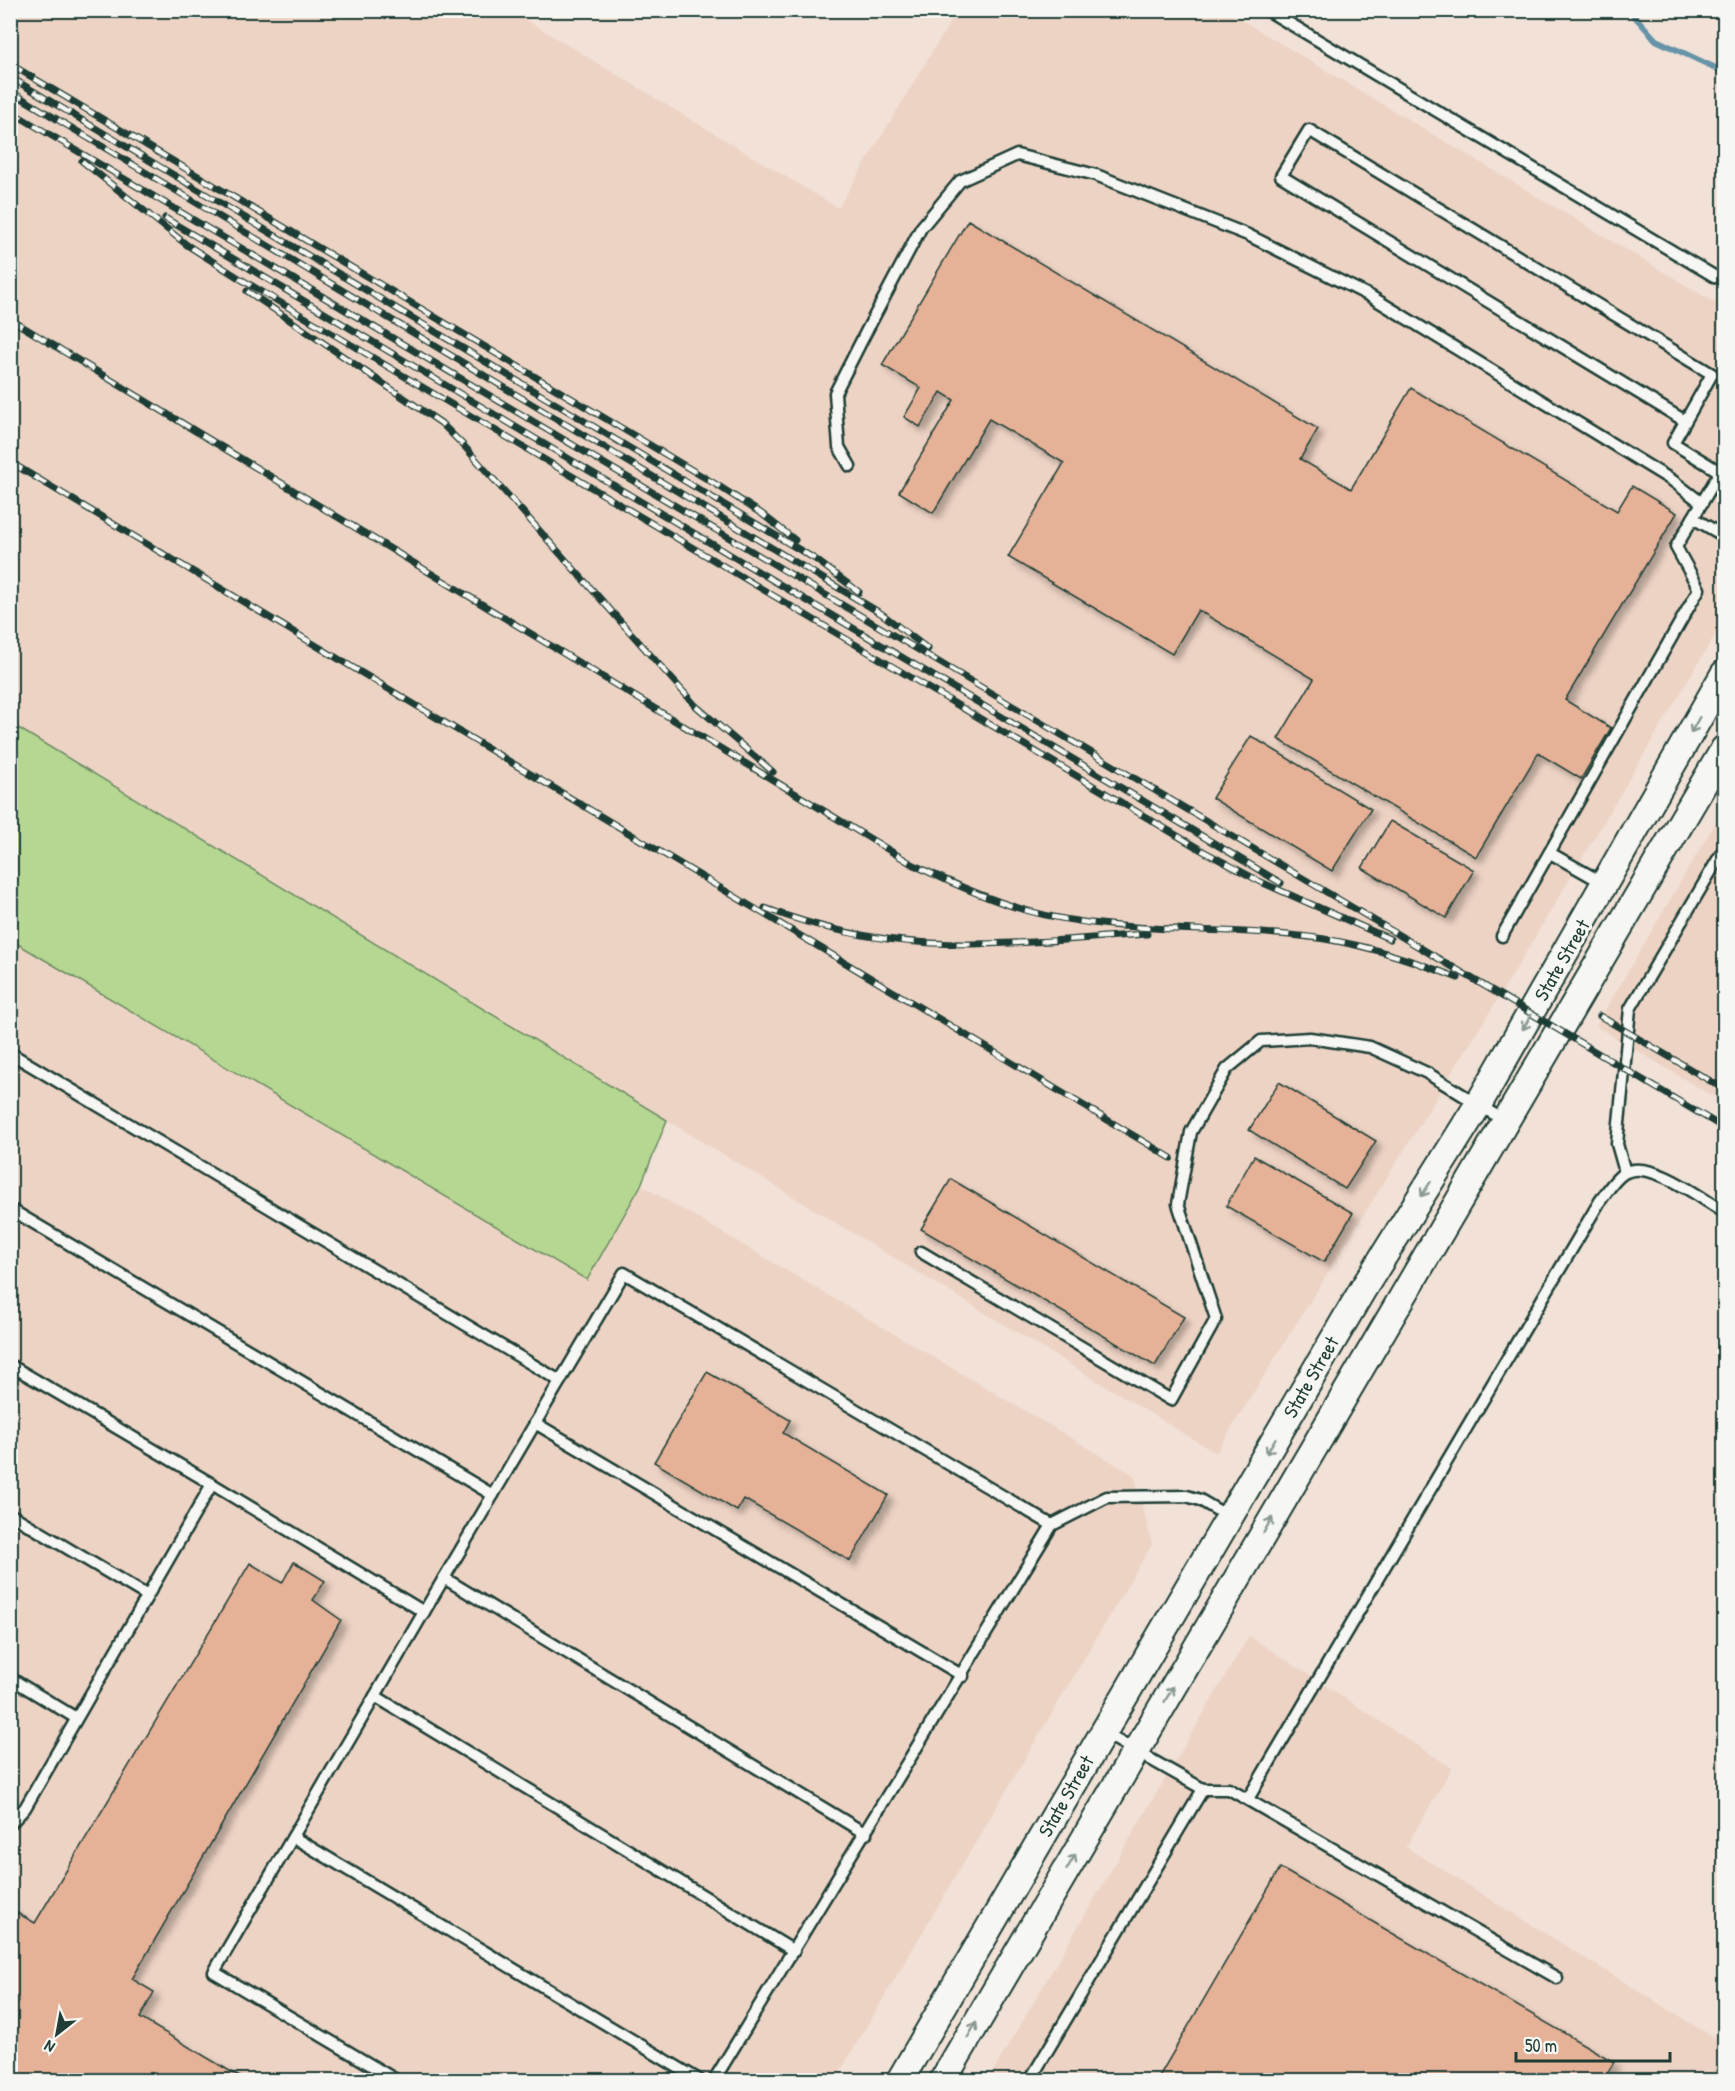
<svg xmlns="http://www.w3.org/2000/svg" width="1735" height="2091" viewBox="0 0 1735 2091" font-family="'Patrick Hand',sans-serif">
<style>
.built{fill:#edd3c4}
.green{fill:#b5d791;stroke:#6a8a62;stroke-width:1.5}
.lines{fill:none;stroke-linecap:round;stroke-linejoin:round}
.stream{stroke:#6593a7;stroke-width:6}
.building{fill:#e5b197;stroke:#1f3d34;stroke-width:1.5;filter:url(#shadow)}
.service-casing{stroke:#1f3d34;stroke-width:15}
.tertiary-casing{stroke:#1f3d34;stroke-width:30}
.service{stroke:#f6f6f2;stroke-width:10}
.tertiary{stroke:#f6f6f2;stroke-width:26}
.rail-casing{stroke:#1f3d34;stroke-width:7}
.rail{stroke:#f6f6f2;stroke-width:4.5;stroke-dasharray:14;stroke-linecap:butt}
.oneway{stroke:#8a9a93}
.labels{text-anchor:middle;stroke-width:6;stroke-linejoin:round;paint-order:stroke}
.street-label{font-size:20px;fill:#1f3d34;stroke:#f6f6f2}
</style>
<defs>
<filter id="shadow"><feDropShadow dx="5.5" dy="5.5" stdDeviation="3" flood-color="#0004"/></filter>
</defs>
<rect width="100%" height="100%" fill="#f1e1d7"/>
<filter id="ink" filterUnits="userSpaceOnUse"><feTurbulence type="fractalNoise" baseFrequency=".0167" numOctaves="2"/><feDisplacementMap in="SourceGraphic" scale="12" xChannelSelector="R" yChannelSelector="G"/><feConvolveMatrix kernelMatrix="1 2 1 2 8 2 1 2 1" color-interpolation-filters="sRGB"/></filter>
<g filter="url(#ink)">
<g class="built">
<polygon points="10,11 511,11 838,208 957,11 1226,11 1724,308 1724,620 1507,984 1216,1453 11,723"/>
<polygon points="1724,808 1724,1103 1596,1026"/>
<polygon points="11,940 587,1279 641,1185 1134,1475 1152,1544 835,2080 11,2080"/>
<polygon points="1249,1636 1452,1768 1406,1847 1724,2044 1724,2080 988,2080"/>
</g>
<polygon class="green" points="10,723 667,1120 641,1185 587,1280 11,940"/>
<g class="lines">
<polyline class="stream" points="1629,10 1656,40 1724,72"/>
</g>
<g class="building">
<polygon points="968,220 1318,429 1300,459 1351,489 1411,388 1617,511 1632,486 1677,513 1565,700 1611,728 1581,779 1538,753 1476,857 1278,739 1314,679 1198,610 1172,654 1008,557 1064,463 989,419 933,513 899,492 954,400 941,392 920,427 904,417 921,388 882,365"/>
<polygon points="1251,736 1371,809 1332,871 1212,798"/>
<polygon points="1390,821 1474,870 1446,918 1362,868"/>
<polygon points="1279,1082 1376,1141 1345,1189 1249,1130"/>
<polygon points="1254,1156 1353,1213 1324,1262 1226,1206"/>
<polygon points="951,1179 1184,1317 1155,1366 921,1229"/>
<polygon points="707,1372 790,1420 783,1433 888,1495 850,1561 744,1499 737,1511 654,1462"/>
<polygon points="294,1562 325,1581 313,1600 341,1620 132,1979 154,1992 140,2018 245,2080 10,2080 10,1912 12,1910 35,1923 250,1563 282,1583"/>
<polygon points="1280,1868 1614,2062 1603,2080 1157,2080"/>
</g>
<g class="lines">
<defs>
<g id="service">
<polyline points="1267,10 1714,276 1724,279"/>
<polyline points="1685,421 1281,176 1309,130 1712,374 1673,443 1720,472"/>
<polyline points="850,466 839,447 835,393 866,332 921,228 960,181 1017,155 1096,175 1248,235 1370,296 1673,481 1702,503"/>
<polyline points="1693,518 1724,536"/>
<polyline points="1550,853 1605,884"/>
<polyline points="1502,936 1699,589 1676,547 1720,472 1724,474"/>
<polyline points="10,1053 560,1381 624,1273 1052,1525"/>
<polyline points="1625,1172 1617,1144 1630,1009 1724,849"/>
<polyline points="10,1209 493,1495"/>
<polyline points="921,1252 1171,1400 1216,1319 1178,1204 1191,1132 1227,1069 1261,1041 1310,1038 1370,1047 1427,1073 1505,1121"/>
<polyline points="10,1365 212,1484"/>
<polyline points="535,1423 963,1676"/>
<polyline points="10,1514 146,1595"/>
<polyline points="444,1578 866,1834"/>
<polyline points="10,1678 76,1718"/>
<polyline points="375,1696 794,1951"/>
<polyline points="1104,1733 1203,1789"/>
<path d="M1248,1799L1600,1201C1607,1192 1614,1179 1624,1173C1650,1158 1702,1199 1724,1212"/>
<polyline points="10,1824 25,1808 212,1484 424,1612 560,1381"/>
<polyline points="293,1837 699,2080"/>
<polyline points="396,2080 214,1972 424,1612"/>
<polyline points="714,2080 1052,1525 1107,1497 1187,1496 1200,1500 1229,1517"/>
<polyline points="1030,2080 1203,1789 1229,1789 1557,1978"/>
</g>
<g id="tertiary">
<polyline points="900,2080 1363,1289 1478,1105 1724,674"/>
<polyline points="943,2080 1724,749"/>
</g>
</defs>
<use href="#service" class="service-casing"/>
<use href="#tertiary" class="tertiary-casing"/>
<use href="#service" class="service"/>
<use href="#tertiary" class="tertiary"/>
<defs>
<g id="rail">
<polyline points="10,64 717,485 762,514 795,540"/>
<polyline points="10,77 815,559 859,592"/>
<polyline points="10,91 882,614 928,649"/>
<polyline points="10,111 1724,1128"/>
<polyline points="82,161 187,245 239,278 1203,851 1261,882 1390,939"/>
<polyline points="165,218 1281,883"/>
<polyline points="247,291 441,423 464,446 696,706 773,772"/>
<path d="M10,319L912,864C949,882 986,899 1025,910C1114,935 1209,926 1300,936C1355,941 1407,958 1458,978"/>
<polyline points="10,462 1171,1158"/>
<path d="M765,908C901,960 1008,943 1147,934"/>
<polyline points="1600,1016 1724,1089"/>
</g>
</defs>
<use href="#rail" class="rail-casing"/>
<use href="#rail" class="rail"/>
</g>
<defs><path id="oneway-shaft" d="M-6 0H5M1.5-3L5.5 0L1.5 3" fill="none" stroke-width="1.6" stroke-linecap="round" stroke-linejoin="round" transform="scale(1.5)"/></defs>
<g class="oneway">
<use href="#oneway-shaft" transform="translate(1695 725) rotate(119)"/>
<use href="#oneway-shaft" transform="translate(1527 1022) rotate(120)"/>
<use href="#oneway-shaft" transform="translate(1426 1189) rotate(122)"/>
<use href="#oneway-shaft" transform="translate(1271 1446) rotate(120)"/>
<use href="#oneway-shaft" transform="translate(1268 1525) rotate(-60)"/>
<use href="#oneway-shaft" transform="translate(1169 1694) rotate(-60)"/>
<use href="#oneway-shaft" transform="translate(1071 1862) rotate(-60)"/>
<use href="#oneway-shaft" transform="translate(972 2030) rotate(-60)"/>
</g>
</g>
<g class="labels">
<g class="street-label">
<text transform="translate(1562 960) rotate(-60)" y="7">State Street</text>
<text transform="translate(1311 1377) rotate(-60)" y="7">State Street</text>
<text transform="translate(1066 1796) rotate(-60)" y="7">State Street</text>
</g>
</g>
<rect width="1735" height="2091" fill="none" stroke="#f6f6f2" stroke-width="36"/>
<rect x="18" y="18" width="1699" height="2055" fill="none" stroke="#1f3d34" stroke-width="2" filter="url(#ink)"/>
<g transform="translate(57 2034) rotate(211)" stroke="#f6f6f2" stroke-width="4.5" paint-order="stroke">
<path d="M0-4.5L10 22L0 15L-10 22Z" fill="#1f3d34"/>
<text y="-9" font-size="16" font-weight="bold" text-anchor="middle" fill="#1f3d34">N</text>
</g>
<path d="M1516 2052v9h154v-9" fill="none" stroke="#1f3d34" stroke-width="3"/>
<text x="1525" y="2052" font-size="18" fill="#1f3d34" stroke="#f6f6f2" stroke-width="4.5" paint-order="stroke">50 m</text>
</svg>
